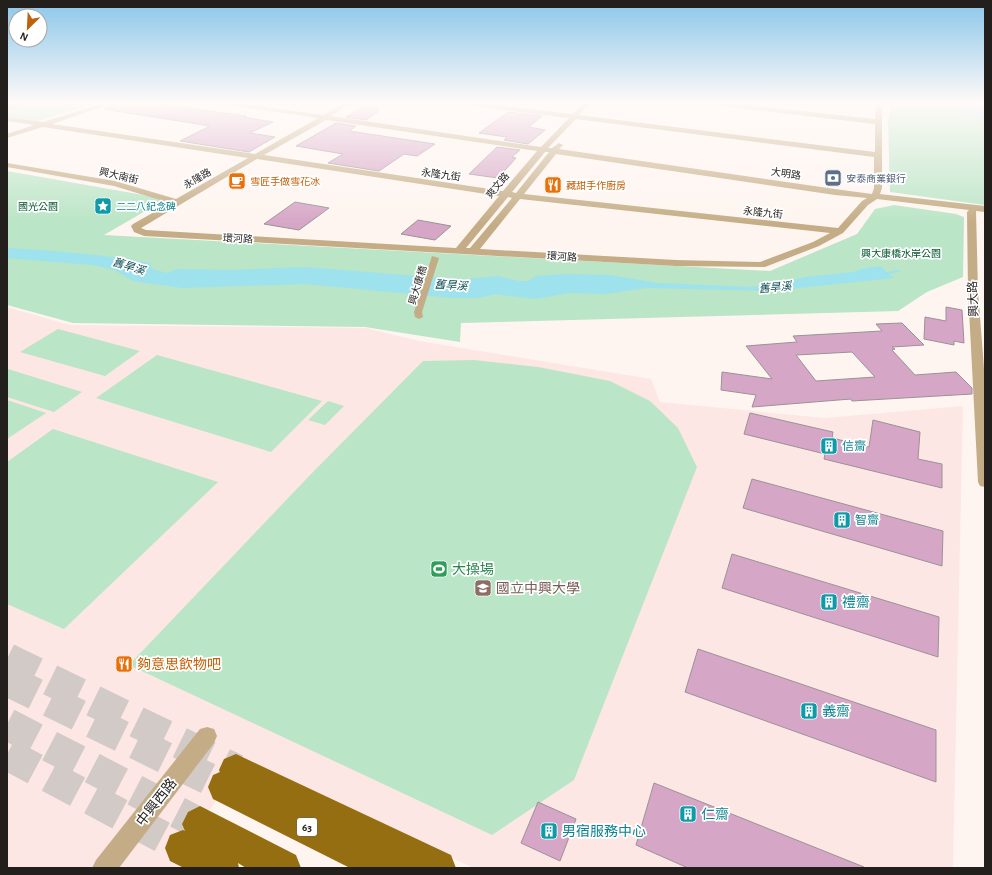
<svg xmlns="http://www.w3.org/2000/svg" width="992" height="875" viewBox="0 0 992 875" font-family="'Alegreya Sans','Noto Sans TC',sans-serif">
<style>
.education{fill:#fde7e5}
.green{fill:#bae5c6}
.water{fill:#9de2ed}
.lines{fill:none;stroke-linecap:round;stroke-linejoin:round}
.stream{fill:#9de2ed;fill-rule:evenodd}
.building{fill:#d6a6c6;stroke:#9a9297;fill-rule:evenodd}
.primary-tunnel{stroke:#d2cac6;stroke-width:32;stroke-dasharray:32 16;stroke-linecap:butt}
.pedestrian{fill:#c4ad86;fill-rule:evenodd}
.minor{fill:#c4ad86;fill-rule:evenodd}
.primary{fill:#966e12;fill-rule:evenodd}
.labels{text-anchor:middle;stroke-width:3.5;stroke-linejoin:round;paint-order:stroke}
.far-street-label{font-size:10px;fill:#221f1d;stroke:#fff}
.far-service-label{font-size:10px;fill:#4e5e75;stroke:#fff;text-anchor:start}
.far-food-label{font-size:10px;fill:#c56008;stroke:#fff;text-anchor:start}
.far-park-label{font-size:10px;fill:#00562c;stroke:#fff}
.far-culture-label{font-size:10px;fill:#0d838f;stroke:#fff;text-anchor:start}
.far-water-label{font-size:11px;font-style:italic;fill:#094951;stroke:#fff}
.shield{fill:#fff;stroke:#646261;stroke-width:1}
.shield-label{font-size:11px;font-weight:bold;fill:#221f1d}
.street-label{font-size:12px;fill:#221f1d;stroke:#fff}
.culture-label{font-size:12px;fill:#0d838f;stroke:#fff;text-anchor:start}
.near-leisure-label{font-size:14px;fill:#27864d;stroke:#fff;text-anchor:start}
.near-education-label{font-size:14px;fill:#785e54;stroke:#fff;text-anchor:start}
.near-culture-label{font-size:14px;fill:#0d838f;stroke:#fff;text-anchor:start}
.near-food-label{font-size:14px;fill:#c56008;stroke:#fff;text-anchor:start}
.near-street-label{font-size:14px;fill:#221f1d;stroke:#fff}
</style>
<rect width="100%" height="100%" fill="#fef5f0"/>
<polygon class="education" points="7,307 70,325 366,328 419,341 651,379 660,402 825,418 963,406 953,868 473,868 245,759 200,824 209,868 7,868"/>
<g class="green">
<polygon points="30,102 99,102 42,120 35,121 7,117 7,109"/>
<polygon points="892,102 985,102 985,205 890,192 888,121"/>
<polygon points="7,171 166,199 104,235 770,271 857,234 875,209 894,205 956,214 964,217 963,277 927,292 898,311 461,323 460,342 365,327 73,323 7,305"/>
<polygon points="58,329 140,351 105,376 20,352"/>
<polygon points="157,355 322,401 271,452 96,398"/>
<polygon points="474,360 538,367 610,381 650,401 678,428 697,467 574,780 492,835 129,665 311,474 423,361"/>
<polygon points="8,369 82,392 54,412 7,397"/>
<polygon points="7,400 46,413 7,439"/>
<polygon points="328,401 344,406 325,425 308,420"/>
<polygon points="53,429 218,482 64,629 7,604 7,462"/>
</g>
<g class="water">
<polygon points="939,102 969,102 985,109 985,121"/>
<path d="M7,248C55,251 103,254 150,263L152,269L167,273L177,269L230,270L306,267L442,278L468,279L497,276L519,281H528L536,276L565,274L610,275L658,283L749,287L765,286L806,277L853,272L861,269L880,266L894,278L770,291L647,288L605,294L570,293L535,299L495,294L479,298H453L305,284L182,288L133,281L114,270L93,265L7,258Z"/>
</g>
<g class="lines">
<polygon class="stream" points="898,270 900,271 899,272 882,275 880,274 882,273"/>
</g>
<g class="building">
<polygon points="117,102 144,102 246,116 243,117 273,122 250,133 275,137 249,152 180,141 210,126 104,109"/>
<polygon points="372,102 379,111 366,120 346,117"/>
<polygon points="508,112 542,116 529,127 545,130 528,144 504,140 507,137 479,133"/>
<polygon points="336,123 356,126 349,131 435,144 417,156 404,154 379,171 328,163 343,154 296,146"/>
<polygon points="497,147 520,150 512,157 516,158 498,178 469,174"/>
<polygon points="295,202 329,208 299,230 264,224"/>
<polygon points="418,220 451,226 435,240 401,234"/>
<polygon points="946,307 962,310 964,343 954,341 954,345 924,339 925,317 946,321"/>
<path d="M902,323L924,345L892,347L895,349L892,350L915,375L956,372L972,388V394L852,401L851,399L752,407L756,395L721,390L722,372L772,379L746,346L797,342L793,336L882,331L876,324ZM852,352L875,377L816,381L796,355Z"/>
<polygon points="750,413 833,432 832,438 869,447 873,420 920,432 918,459 942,464 942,488 824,459 825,454 744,434"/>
<polygon points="752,479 943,531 942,566 743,508"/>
<polygon points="732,554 939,617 938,657 722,588"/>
<polygon points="698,649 936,730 936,782 685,692"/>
<polygon points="654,783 864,867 864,868 688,868 636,845"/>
<polygon points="538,802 576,819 560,861 521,843"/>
</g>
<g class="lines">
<g class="primary-tunnel">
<polyline points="7,659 236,770"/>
<polyline points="7,680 225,787"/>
<polyline points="7,724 200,824"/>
<polyline points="7,754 183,848"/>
</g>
<polygon class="pedestrian" points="432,256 439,258 422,312 423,317 419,319 415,317 414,312"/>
<g class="minor">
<polygon points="23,102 31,102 7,111 7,107"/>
<path d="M108,102H116L52,124L255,154L318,118L220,104L217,102H230L323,115L347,102H354L331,116L541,147L569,118L456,104L453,102H468L572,114L585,102H591L579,115L875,152V124L705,104L702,102H718L875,119L876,102H882V188L880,194L985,206V212L976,211L978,291L985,381V487L980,486L978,482L968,291L967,212L969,210L877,199L868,205L843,233L819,246L765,267L676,266L144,236L134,232L131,226L133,224L170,203L114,186L7,167V163L115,181L176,199L248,158L43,127L7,138V134L34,125L7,121V117L43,122ZM576,119L874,157V188L872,194L835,189L559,149L563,145L559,143L552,148H548ZM326,120L537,151L503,191L264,155ZM545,152H549L516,193L512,192ZM556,154L835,195L867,198L862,201L838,228L524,194ZM257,159L499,196L456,248L146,230L141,228ZM508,197L512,198L470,248H466ZM520,199L830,233L813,242L760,262L676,260L480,249Z"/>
<polygon points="207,727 214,729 217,736 214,743 119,868 92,868 96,860 200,729"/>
</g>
<g class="primary">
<polygon points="236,754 451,855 456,868 350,868 213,799 208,787 213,775 220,772 219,770 224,759"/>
<polygon points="200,806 296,855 301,868 246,868 238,863 239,868 184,868 170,861 165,848 170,835 183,830 185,831 182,824 188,812"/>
</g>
</g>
<linearGradient id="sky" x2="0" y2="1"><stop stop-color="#8ac6ea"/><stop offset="0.46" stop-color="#fffaf8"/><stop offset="1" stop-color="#fffaf8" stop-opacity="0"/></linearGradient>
<rect width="992" height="224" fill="url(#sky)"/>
<defs>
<symbol id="bank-square" viewBox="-11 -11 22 22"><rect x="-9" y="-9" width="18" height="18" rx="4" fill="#5c6f8a" stroke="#fff"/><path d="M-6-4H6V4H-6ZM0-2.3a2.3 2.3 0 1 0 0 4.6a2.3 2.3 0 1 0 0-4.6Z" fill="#fff"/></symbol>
<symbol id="cafe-square" viewBox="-11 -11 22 22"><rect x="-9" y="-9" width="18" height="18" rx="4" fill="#e8710a" stroke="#fff"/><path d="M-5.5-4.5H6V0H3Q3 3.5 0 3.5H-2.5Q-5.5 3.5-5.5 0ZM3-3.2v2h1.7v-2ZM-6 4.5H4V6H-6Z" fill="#fff"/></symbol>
<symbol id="restaurant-square" viewBox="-11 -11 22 22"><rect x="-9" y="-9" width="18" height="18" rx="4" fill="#e8710a" stroke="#fff"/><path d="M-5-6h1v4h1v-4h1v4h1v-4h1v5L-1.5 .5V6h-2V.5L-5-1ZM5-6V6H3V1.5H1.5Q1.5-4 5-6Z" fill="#fff"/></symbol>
<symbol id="sight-square" viewBox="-11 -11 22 22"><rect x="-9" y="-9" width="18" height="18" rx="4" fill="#0f9aa8" stroke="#fff"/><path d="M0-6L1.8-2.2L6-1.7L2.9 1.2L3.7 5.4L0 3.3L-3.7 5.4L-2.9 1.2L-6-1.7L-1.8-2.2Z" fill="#fff"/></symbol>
<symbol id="building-square" viewBox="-11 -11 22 22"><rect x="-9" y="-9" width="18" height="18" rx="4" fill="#0f9aa8" stroke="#fff"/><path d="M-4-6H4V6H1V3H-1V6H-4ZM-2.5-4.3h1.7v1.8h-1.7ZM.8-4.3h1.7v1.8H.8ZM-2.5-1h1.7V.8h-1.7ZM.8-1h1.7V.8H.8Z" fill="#fff"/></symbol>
<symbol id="stadium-square" viewBox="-11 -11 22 22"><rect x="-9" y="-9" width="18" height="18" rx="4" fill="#2e9e5b" stroke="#fff"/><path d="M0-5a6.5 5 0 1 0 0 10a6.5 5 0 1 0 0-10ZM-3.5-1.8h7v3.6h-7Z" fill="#fff"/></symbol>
<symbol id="university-square" viewBox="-11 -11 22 22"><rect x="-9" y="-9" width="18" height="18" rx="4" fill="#8d6e63" stroke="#fff"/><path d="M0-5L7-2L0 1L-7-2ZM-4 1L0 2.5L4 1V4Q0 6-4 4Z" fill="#fff"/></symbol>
</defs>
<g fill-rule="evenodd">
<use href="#bank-square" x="823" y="168" width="20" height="20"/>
<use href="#cafe-square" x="227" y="171" width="20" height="20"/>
<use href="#restaurant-square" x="543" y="175" width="20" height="20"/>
<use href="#sight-square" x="93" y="196" width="20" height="20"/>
<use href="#building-square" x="819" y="436" width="20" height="20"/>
<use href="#building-square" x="832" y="510" width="20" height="20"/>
<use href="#stadium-square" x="429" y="559" width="20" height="20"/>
<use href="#university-square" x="473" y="578" width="20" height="20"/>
<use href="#building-square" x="819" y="592" width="20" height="20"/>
<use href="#restaurant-square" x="114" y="654" width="20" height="20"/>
<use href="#building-square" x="799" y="701" width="20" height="20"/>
<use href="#building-square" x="678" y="804" width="20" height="20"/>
<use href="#building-square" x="539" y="821" width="20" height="20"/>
</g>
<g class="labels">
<g class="far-street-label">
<text transform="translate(786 173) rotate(8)" y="4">大明路</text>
<text transform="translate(441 174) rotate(8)" y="4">永隆九街</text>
<text transform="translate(119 175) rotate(13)" y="4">興大南街</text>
<text transform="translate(197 178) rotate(-30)" y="4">永隆路</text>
<text transform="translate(497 185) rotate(-50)" y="4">爽文路</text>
<text transform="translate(763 212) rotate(6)" y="4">永隆九街</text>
<text transform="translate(238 238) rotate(3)" y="4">環河路</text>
<text transform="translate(562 256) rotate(4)" y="4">環河路</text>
<text transform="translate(417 285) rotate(-73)" y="4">興大康橋</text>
</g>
<g class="far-service-label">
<text x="846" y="182">安泰商業銀行</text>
</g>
<g class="far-food-label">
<text x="250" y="185">雪匠手做雪花冰</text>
<text x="566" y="189">藏甜手作廚房</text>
</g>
<g class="far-park-label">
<text x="38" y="210">國光公園</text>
<text x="901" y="257">興大康橋水岸公園</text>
</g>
<g class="far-culture-label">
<text x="116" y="210">二二八紀念碑</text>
</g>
<g class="far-water-label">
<text transform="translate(129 266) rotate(17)" y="4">舊旱溪</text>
<text transform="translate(451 285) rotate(4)" y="4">舊旱溪</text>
<text transform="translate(775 287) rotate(-5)" y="4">舊旱溪</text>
</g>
<rect class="shield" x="297" y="818" width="20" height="18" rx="3"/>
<g class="shield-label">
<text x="307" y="831">63</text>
</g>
<g class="street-label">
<text transform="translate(973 299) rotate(-92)" y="4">興大路</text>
</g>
<g class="culture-label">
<text x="842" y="450">信齋</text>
<text x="855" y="524">智齋</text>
</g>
<g class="near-leisure-label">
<text x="452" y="574">大操場</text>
</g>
<g class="near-education-label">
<text x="496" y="593">國立中興大學</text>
</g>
<g class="near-culture-label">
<text x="842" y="607">禮齋</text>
<text x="822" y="716">義齋</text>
<text x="701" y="819">仁齋</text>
<text x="562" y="836">男宿服務中心</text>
</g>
<g class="near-food-label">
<text x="137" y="669">夠意思飲物吧</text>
</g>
<g class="near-street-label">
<text transform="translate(156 802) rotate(-52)" y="5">中興西路</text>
</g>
</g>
<rect width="992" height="875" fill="none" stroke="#221f1d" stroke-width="16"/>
<g transform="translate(28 28) rotate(204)"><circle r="19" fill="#ffffff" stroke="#a7a5a5"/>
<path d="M0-3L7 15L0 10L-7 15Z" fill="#be620e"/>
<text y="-6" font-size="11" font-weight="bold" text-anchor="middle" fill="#221f1d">N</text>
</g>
</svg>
